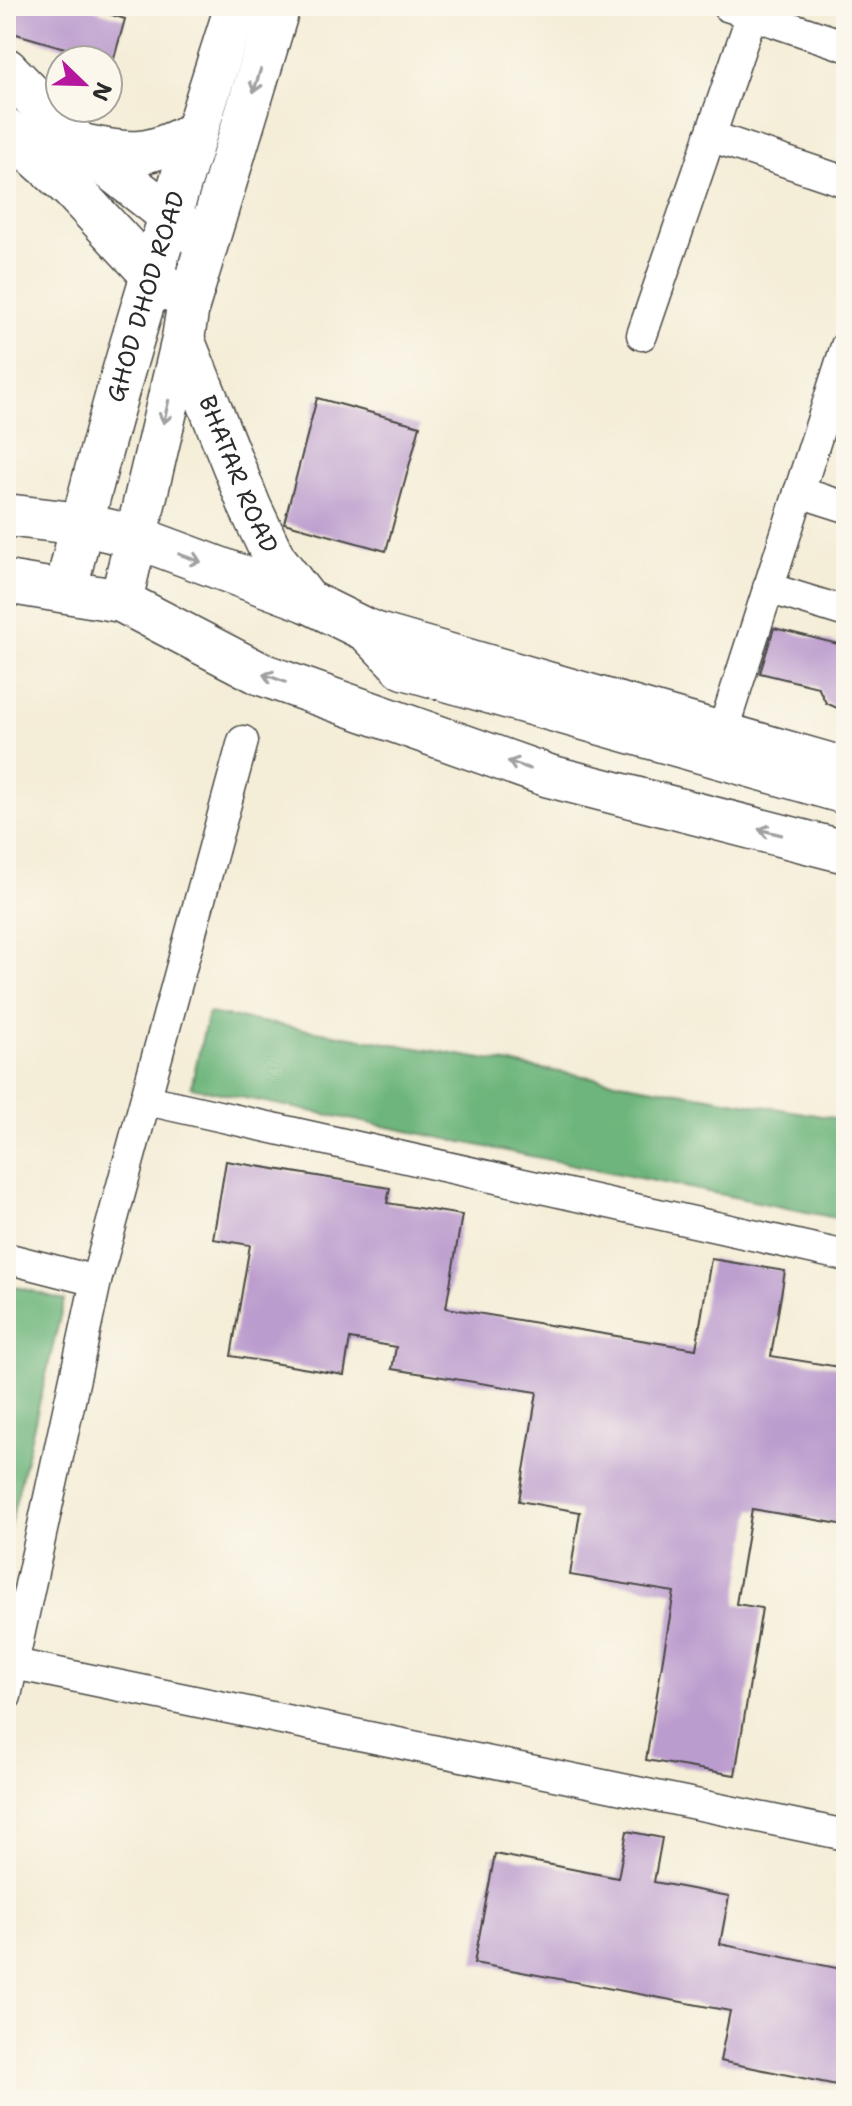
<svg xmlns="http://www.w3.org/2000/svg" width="852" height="2106" viewBox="0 0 852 2106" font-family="'Shantell Sans',sans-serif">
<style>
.forest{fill:#6db57b;stroke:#4c7053;stroke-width:2}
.building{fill:#bb9cce}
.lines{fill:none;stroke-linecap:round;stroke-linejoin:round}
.street-casing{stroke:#494845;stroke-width:33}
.secondary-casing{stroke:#494845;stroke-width:45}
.highway-casing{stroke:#494845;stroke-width:47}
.street{stroke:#fff;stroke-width:30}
.secondary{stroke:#fff;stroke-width:42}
.highway{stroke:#fff;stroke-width:44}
.oneway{stroke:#a0a0a0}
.labels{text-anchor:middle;stroke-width:8;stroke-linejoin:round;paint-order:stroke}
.street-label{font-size:24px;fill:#2b2b2b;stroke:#fbf7ec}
</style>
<rect width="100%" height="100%" fill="#fbf7ec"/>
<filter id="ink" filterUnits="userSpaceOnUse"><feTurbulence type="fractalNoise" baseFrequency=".0125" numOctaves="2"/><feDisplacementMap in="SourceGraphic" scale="16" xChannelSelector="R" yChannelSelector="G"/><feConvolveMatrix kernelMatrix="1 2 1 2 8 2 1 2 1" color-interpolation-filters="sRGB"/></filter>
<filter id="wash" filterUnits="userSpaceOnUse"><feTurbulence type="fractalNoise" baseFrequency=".006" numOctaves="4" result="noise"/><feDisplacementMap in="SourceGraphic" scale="32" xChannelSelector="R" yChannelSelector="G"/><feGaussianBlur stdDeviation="1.8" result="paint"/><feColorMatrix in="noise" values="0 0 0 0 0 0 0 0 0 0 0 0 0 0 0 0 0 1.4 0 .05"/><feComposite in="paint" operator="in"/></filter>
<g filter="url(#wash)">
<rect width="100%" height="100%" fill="#f4edd7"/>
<g class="forest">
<polygon points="208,1013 846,1120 846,1220 191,1087"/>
<polygon points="6,1284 64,1300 6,1542"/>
</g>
<g id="blocks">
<g class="building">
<polygon points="6,6 83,6 125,19 113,62 6,31"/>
<polygon points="317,398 420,426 386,551 284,523"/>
<polygon points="774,628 846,646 846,712 826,703 818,687 760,673"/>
<polygon points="226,1161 390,1188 387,1203 462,1215 446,1308 696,1349 711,1259 785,1271 771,1356 846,1368 846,1525 752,1509 736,1604 762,1608 735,1775 646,1760 674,1592 570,1575 580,1512 519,1501 537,1392 392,1369 396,1347 350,1339 344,1375 231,1356 250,1245 213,1239"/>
<polygon points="627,1831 662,1838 654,1882 729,1896 720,1944 846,1970 846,2087 720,2061 730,2011 474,1963 495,1854 618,1878"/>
</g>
</g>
</g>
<g filter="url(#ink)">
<use href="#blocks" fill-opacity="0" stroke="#494845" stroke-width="2"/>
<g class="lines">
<defs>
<g id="street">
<polyline points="727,6 846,46"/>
<polyline points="710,136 846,182"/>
<polyline points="642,335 752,14"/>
<polyline points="799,492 846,507"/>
<polyline points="768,588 846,612"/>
<polyline points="722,733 846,346"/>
<polyline points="147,1100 846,1256"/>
<polyline points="6,1258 96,1281"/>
<polyline points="14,1664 846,1835"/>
<polyline points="6,1696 96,1281 243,741"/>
</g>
<g id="secondary">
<polyline points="6,69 80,145 191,232"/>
<polyline points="6,129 72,189 152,275 169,290"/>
<path d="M81,145C137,156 145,157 196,132"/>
<path id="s1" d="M183,339L250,507L274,558L307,601"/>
<polyline points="6,515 81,524 136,537 307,601 370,632 846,769"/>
<polyline points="6,582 121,601 261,674 549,776 846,852"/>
<path id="s2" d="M66,590C112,393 175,199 236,6"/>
<polyline points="121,601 183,339 188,306 279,6"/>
</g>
<polyline id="highway" points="370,632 404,667 846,792"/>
</defs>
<use href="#street" class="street-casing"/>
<use href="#secondary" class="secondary-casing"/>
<use href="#highway" class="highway-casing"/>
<use href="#street" class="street"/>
<use href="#secondary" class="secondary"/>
<use href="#highway" class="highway"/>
</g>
<defs><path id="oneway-shaft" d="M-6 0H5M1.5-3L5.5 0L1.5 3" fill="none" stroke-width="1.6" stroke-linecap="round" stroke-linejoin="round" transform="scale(2)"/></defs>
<g class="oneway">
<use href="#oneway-shaft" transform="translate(257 81) rotate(107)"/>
<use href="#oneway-shaft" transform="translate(166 412) rotate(103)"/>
<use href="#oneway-shaft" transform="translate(190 558) rotate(20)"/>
<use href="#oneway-shaft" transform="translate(274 678) rotate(-160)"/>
<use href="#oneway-shaft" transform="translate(519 765) rotate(-161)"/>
<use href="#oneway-shaft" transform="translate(770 832) rotate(-166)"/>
</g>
</g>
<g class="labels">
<g class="street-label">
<text dy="8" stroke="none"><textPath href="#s2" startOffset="304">GHOD DHOD ROAD</textPath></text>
<text dy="8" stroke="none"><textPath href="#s1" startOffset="146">BHATAR ROAD</textPath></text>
</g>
</g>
<rect width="852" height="2106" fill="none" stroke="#fbf7ec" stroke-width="32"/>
<g transform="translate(84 84) rotate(113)"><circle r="38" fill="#fbf7ec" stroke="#a8a59f" stroke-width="2"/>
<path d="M0-6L14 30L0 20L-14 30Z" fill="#b5179e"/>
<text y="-12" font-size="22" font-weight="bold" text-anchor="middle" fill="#2b2b2b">N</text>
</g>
</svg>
